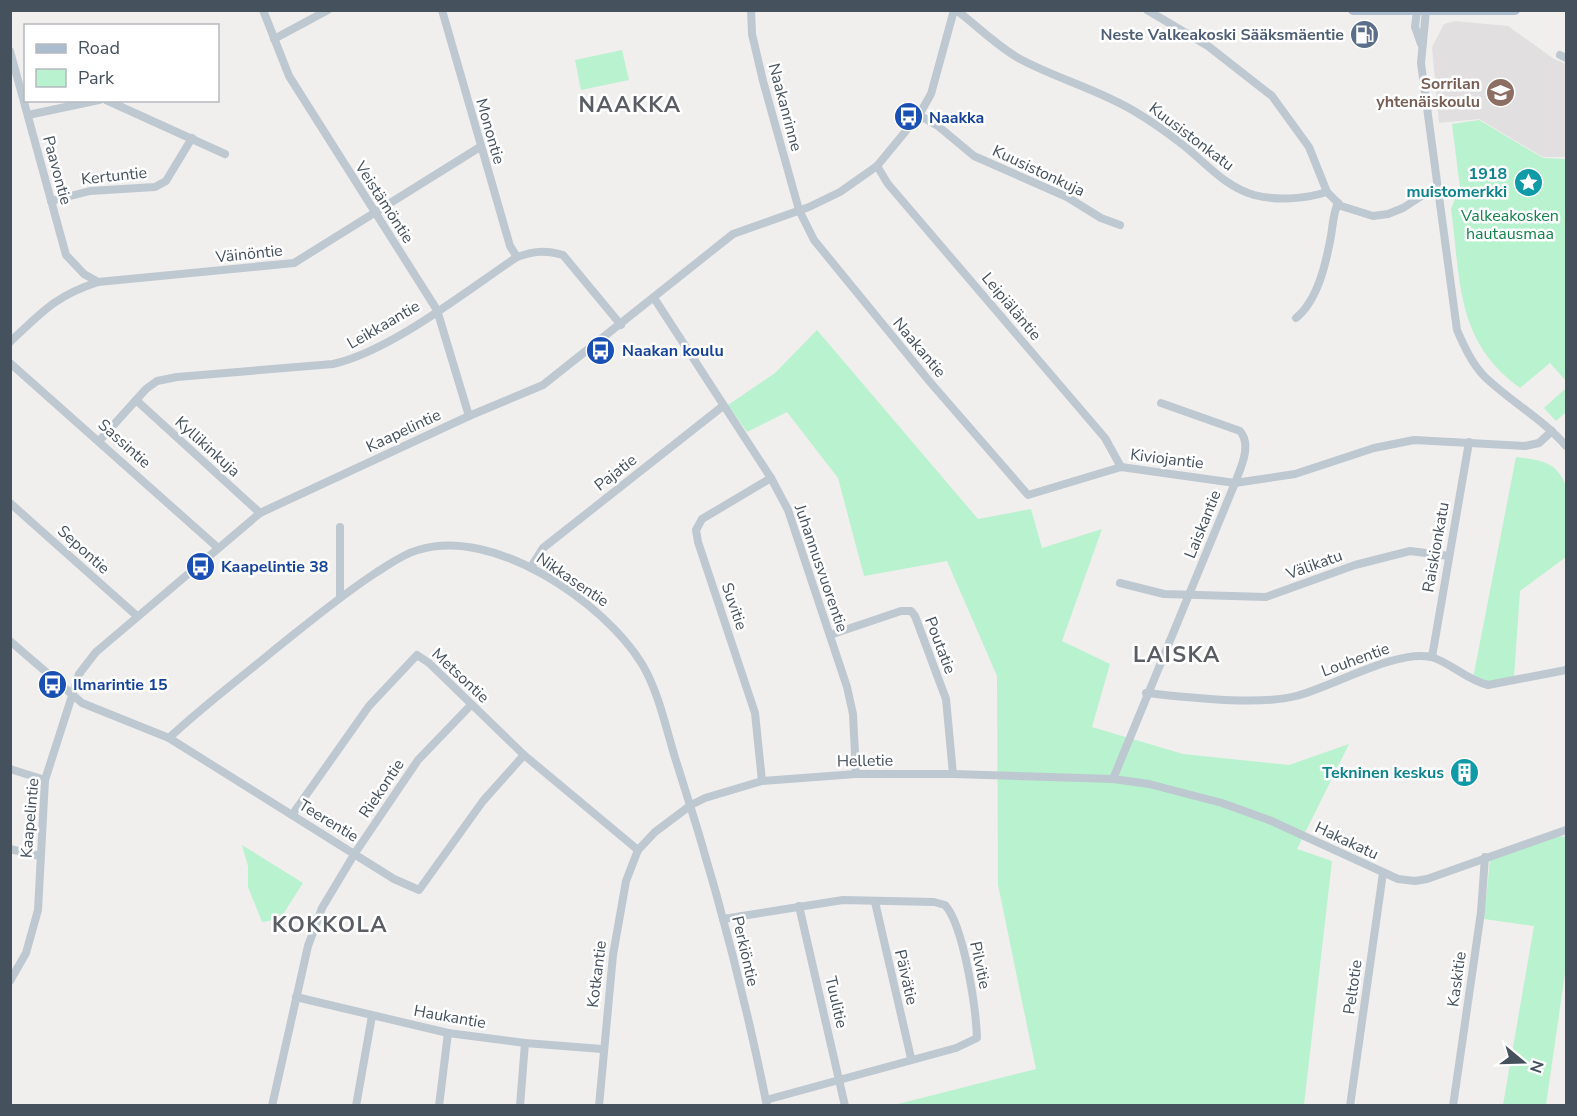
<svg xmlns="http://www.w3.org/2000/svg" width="1577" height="1116" viewBox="0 0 1577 1116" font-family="'Nunito Sans',sans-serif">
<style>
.education{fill:#e2dfe0}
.green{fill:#b9f2cf}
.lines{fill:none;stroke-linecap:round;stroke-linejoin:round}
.minor{stroke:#bdc8d1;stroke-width:8}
.major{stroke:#acbdcf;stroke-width:10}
.labels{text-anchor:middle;stroke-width:5;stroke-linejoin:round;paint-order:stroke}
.service-label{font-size:16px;font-weight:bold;fill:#4e5e75;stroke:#fff;text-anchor:end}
.education-label{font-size:16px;font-weight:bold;fill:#785e54;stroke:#fff;text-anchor:end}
.street-label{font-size:16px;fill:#45515d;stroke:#fff}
.transit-label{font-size:16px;font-weight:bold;fill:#164399;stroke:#fff;text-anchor:start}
.culture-label{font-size:16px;font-weight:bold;fill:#0d838f;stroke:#fff;text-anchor:end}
.park-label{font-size:16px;fill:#11834a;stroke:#fff}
.district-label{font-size:22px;font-weight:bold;letter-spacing:1.5px;fill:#5a5e64;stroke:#fff}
</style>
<rect width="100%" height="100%" fill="#f1eeee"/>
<polygon class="education" points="1455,21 1508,26 1554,59 1566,64 1566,157 1543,157 1479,119 1439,123 1432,47 1444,24"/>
<g class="green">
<polygon points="622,50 629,80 581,90 575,60"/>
<path d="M1479,120L1543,158L1566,159V381L1550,363L1520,388C1455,341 1461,281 1451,209L1455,199L1461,196L1452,124Z"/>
<polygon points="817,330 978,519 1031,509 1042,548 1102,529 1062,641 1110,664 1092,727 1183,754 1289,765 1349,744 1297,849 1332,861 1304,1105 894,1105 1036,1069 998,885 997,676 947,561 864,576 838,478 787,412 747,432 728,405 775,373"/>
<polygon points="1566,388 1566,412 1556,421 1544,408"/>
<path d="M1516,457C1539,460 1557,461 1566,486V557L1520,591L1514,677L1486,682L1473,678Z"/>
<polygon points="1549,835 1566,837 1566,966 1546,1105 1503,1105 1534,926 1484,919 1490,860"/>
<polygon points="242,845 303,883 280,919 262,922 248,887 248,866"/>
</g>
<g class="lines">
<g class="minor">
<polyline points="263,10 289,76 437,310 469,416"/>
<polyline points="442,10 510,246 517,257"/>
<polyline points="751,10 752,34 763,81 799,210 814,240 930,382 1028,495 1121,467 1235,483 1295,474 1374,448 1414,440 1525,446 1539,443 1552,431"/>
<path d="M956,10C978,26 997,47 1022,60C1058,79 1099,90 1134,111C1151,121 1168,133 1183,145C1206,163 1225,187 1254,195C1277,201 1304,199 1327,192"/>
<polyline points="1147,10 1208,46 1272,96 1309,147 1327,192 1341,206 1373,216 1388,214 1403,208 1437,186"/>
<polyline points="1417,10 1415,27 1421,44"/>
<path d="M1426,10L1421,63L1457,330C1464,346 1472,364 1485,377C1511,402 1543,419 1566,446"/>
<polyline points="274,39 328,10"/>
<polyline points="10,51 66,255 84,274 98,282"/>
<polyline points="1560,55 1566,58"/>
<polyline points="106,100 225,154"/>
<polyline points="28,115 99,100"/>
<polyline points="919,115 938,126 974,156 1067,197 1101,218 1120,225"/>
<polyline points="877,166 888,184 1105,438 1121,467"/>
<polyline points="51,201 90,191 155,187 166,181 192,138"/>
<polyline points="654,298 771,478 788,510 847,687 853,714 856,774"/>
<path d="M1296,318C1318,300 1326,263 1331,236C1333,224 1333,214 1338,203"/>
<path d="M10,342C42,312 55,296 98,282L294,263L480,147"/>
<polyline points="10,363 217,547"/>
<polyline points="136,400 260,513"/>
<path d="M100,440L146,389L157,381L177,377L333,364C391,351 466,291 517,257C534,251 545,250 563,255L621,325"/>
<polyline points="10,503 137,616"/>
<polyline points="340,527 340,596"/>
<polyline points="531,567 543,548 723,406"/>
<polyline points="1120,583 1164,594 1266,597 1355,565 1410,551 1449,556"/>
<polyline points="830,635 901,611 911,611 915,616 946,699 953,774"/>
<polyline points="10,641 82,703 169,738 394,879 419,890 483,801 524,755"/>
<polyline points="1432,657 1469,442"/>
<path d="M1146,693C1187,697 1258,706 1296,696C1332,687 1397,649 1431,657C1450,662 1466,680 1488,685L1566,670"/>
<path d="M169,738C202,707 238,680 273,651C307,624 340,596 377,572C390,564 403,554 418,550C493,526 604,602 642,664C660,694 667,734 678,767C714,878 744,991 767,1106"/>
<polyline points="10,769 45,780"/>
<path d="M1113,779L1235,483C1241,467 1252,445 1240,431L1161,403"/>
<polyline points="762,781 755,713 698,542 696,530 702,519 771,478"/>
<polyline points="292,815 369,706 417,655 429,663 524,755 638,850"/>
<polyline points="10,849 40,856"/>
<polyline points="875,902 911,1058"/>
<polyline points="799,906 845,1106"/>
<path d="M723,919L843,900L934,902L945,905C964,926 976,1009 977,1038L956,1048L766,1100"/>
<polyline points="10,981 26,953 38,910 45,780 79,674 96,652 260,513 469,416 543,385 733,234 809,207 840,192 877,166 919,115 931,94 954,10"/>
<polyline points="296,997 448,1033 525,1043 602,1049"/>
<polyline points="272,1106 308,946 322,908 355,853 418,760 471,705"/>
<polyline points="356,1106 372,1016"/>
<polyline points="439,1106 448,1033"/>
<polyline points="520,1106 525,1043"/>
<polyline points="599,1106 613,955 626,881 638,850 655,832 691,805 705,798 762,781 856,774 953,774 1113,779 1149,784 1222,803 1269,820 1398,879 1415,881 1427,879 1566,830"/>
<polyline points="1350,1106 1383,873"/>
<polyline points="1453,1106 1481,912 1485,857"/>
</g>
<polyline class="major" points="1353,10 1515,10"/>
</g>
<defs>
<symbol id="fuel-disc" viewBox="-11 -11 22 22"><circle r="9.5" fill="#5c6f8a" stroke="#fff"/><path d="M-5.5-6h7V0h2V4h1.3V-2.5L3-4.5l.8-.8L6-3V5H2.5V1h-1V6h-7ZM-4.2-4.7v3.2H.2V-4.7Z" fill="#fff"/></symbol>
<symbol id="school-disc" viewBox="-11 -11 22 22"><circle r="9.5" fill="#8d6e63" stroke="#fff"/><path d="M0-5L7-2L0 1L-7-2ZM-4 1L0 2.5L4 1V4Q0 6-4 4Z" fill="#fff"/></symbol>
<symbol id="bus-disc" viewBox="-11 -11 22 22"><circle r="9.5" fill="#1a4fb4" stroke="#fff"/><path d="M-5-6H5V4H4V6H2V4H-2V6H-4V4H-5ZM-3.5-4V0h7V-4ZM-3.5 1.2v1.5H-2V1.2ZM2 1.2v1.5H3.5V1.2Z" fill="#fff"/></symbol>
<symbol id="sight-disc" viewBox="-11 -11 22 22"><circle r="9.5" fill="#0f9aa8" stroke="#fff"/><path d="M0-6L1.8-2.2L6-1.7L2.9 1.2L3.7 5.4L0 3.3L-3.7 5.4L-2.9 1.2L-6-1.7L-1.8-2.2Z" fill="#fff"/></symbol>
<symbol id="building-disc" viewBox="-11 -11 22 22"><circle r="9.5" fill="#0f9aa8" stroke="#fff"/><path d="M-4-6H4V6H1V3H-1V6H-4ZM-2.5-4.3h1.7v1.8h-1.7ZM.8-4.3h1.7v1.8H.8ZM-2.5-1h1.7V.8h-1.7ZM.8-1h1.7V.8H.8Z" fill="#fff"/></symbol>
</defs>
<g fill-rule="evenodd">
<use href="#fuel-disc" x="1348" y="18" width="33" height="33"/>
<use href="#school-disc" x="1484" y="76" width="33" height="33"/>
<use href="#bus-disc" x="892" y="100" width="33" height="33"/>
<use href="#sight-disc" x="1512" y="166" width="33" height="33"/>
<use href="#bus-disc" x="584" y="334" width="33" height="33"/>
<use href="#bus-disc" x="184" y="550" width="33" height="33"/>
<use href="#bus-disc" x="36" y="668" width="33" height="33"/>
<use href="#building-disc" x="1448" y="756" width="33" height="33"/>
</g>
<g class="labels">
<g class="service-label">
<text x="1344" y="40">Neste Valkeakoski Sääksmäentie</text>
</g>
<g class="education-label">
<text x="1480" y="89">Sorrilan<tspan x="1480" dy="18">yhtenäiskoulu</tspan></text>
</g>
<g class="street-label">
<text transform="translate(786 107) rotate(75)" y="6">Naakanrinne</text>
<text transform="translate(491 131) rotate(74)" y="6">Monontie</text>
<text transform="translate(1192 136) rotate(37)" y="6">Kuusistonkatu</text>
<text transform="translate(58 170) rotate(75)" y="6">Paavontie</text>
<text transform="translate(1039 170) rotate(25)" y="6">Kuusistonkuja</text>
<text transform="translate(114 175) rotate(-6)" y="6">Kertuntie</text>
<text transform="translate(385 202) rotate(57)" y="6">Veistämöntie</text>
<text transform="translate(249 253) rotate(-6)" y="6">Väinöntie</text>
<text transform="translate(1012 306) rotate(50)" y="6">Leipiäläntie</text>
<text transform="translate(383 324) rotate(-30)" y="6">Leikkaantie</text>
<text transform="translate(920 347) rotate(50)" y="6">Naakantie</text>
<text transform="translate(403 430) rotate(-25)" y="6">Kaapelintie</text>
<text transform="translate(125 443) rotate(42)" y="6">Sassintie</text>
<text transform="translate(208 446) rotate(42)" y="6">Kyllikinkuja</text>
<text transform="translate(1167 458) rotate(7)" y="6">Kiviojantie</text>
<text transform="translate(615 472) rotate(-38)" y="6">Pajatie</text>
<text transform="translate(1202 524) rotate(-68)" y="6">Laiskantie</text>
<text transform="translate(1435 547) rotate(-80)" y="6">Raiskionkatu</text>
<text transform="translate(84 549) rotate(42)" y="6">Sepontie</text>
<text transform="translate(1314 564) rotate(-20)" y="6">Välikatu</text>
<text transform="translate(822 568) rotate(71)" y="6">Juhannusvuorentie</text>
<text transform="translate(573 579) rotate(34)" y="6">Nikkasentie</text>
<text transform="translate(735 606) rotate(71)" y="6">Suvitie</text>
<text transform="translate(941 645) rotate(69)" y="6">Poutatie</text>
<text transform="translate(1355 659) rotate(-20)" y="6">Louhentie</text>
<text transform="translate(461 675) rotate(43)" y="6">Metsontie</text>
<text transform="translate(865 760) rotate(-1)" y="6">Helletie</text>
<text transform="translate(381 788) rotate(-56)" y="6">Riekontie</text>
<text transform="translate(29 818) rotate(-85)" y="6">Kaapelintie</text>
<text transform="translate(329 820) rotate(31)" y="6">Teerentie</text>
<text transform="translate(1347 840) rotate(25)" y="6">Hakakatu</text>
<text transform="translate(746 951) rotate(77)" y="6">Perkiöntie</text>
<text transform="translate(981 965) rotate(78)" y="6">Pilvitie</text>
<text transform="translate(596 974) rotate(-83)" y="6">Kotkantie</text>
<text transform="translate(907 977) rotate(77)" y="6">Päivätie</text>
<text transform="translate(1456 979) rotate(-82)" y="6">Kaskitie</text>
<text transform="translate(1352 987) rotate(-82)" y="6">Peltotie</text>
<text transform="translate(837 1002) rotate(77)" y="6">Tuulitie</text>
<text transform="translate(450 1016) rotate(10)" y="6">Haukantie</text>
</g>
<g class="transit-label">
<text x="929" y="123">Naakka</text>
<text x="622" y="356">Naakan koulu</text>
<text x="221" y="572">Kaapelintie 38</text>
<text x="73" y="690">Ilmarintie 15</text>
</g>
<g class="culture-label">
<text x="1507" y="179">1918<tspan x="1507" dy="18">muistomerkki</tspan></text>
<text x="1444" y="778">Tekninen keskus</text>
</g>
<g class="park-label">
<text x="1510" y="221">Valkeakosken<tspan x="1510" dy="18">hautausmaa</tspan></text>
</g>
<g class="district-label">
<text x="630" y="112">NAAKKA</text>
<text x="1177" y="662">LAISKA</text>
<text x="330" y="932">KOKKOLA</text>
</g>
</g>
<rect width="1577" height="1116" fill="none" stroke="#45515d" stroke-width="24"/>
<rect x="24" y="24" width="195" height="78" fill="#ffffff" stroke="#b5b9be" stroke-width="1.5"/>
<rect x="36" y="44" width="30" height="9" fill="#acbdcf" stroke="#b5b9be" stroke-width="1.5"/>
<text x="78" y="54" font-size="18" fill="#45515d">Road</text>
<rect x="36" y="69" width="30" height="18" fill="#b9f2cf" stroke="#b5b9be" stroke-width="1.5"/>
<text x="78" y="84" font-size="18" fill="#45515d">Park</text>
<g transform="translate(1523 1062) rotate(109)" stroke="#ffffff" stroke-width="4.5" paint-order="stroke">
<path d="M0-4.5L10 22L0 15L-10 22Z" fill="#45515d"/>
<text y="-9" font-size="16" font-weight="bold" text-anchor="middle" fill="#45515d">N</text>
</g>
</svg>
